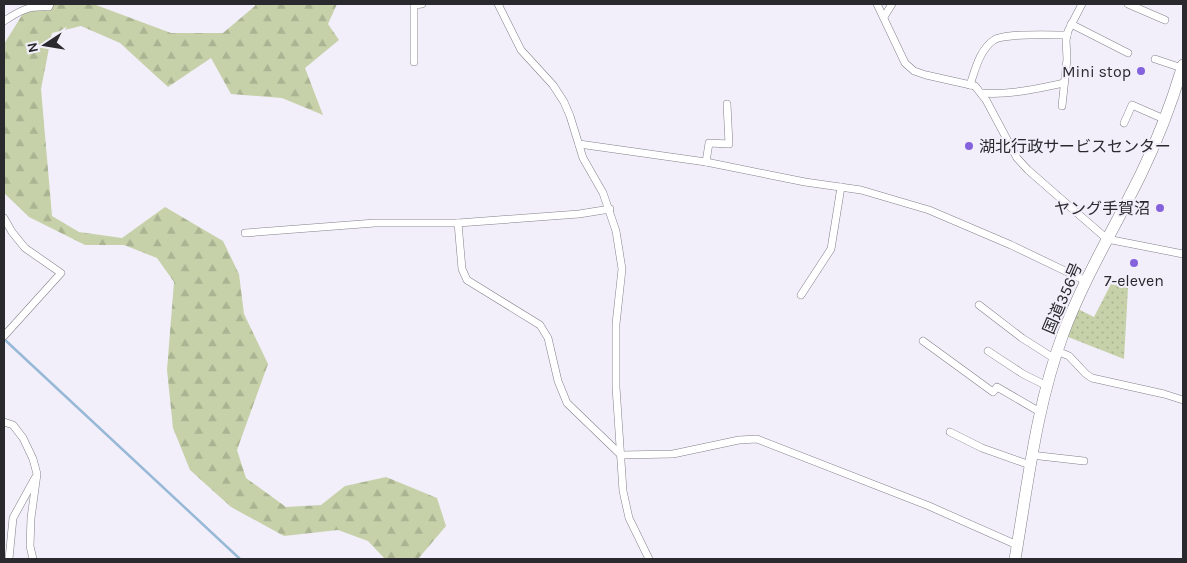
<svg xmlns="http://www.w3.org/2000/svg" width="1187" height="563" viewBox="0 0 1187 563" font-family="Karla,'Noto Sans JP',sans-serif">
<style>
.grass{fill:url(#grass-dots)}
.forest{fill:url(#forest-firs)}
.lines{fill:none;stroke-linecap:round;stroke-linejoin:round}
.stream{stroke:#97b9d7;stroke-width:2.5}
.minor-casing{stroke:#83808a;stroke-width:8}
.trunk-casing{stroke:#83808a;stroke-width:12}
.minor{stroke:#fff;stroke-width:7}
.trunk{stroke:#fff;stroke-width:11}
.poi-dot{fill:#8462dd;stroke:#f2effa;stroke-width:2}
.labels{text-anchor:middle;stroke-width:4;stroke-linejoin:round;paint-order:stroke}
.poi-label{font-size:16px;fill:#2a2a2e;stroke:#f2effa;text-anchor:end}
.street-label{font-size:16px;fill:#2a2a2e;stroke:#f2effa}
</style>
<defs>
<pattern id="grass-dots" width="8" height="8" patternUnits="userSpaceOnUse" patternTransform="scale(1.25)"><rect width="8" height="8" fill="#c6d1a9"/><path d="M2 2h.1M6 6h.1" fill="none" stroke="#aab492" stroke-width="1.8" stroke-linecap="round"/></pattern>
<pattern id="forest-firs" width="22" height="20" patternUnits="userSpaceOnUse" patternTransform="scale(1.25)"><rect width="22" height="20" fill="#c6d1a9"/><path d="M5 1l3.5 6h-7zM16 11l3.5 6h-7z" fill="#aab492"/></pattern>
</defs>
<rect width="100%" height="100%" fill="#f2effa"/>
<polygon class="grass" points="1111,284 1128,288 1124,359 1063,335 1074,307 1094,317"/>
<polygon class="forest" points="54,4 96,5 171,33 223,33 255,6 255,4 337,4 328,24 339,40 305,68 323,115 282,98 231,94 211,58 168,87 120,43 81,26 52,33 41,89 52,216 79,232 122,238 165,207 223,241 239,274 244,314 268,364 237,450 246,478 286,507 321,505 345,486 386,477 437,498 446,526 418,559 385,559 368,541 338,530 284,536 231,507 190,470 173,428 167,370 174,282 157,258 124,245 85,245 29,217 4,193 4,44 24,12"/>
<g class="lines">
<polyline class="stream" points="4,339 240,559"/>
<defs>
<g id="minor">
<polyline points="498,4 521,50 553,85 564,102 570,116 583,158 603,193 616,231 622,269 616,324 616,387 623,491 629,518 649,559"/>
<polyline points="877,4 905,63 914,71 926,75 975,86 986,100 1017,158 1028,170 1107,239 1183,254"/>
<polyline points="1128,4 1165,20"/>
<polyline points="884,17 892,4"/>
<path d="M4,21C21,10 28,6 49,7L50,4"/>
<polyline points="1071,24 1128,53"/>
<polyline points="1155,59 1182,68"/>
<polyline points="414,62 414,5 422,4"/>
<path d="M970,85C975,70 980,49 994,40C1004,33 1052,35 1067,35"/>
<path d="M981,93C1010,95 1036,89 1064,83"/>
<polyline points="1062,106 1067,59 1066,40 1068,31 1082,4"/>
<polyline points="1124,123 1132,105 1164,119"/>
<polyline points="579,144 706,162 805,182 861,190 929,210 1011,245 1086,281"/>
<polyline points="706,162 709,143 729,144 727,104"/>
<polyline points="4,218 12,232 25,248 61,273 4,336"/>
<polyline points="458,223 462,269 467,280 540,325 548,338 558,381 567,403 621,455 673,454 739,440 757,439 929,506 1017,545"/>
<polyline points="245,233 375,223 458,223 579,214 610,209"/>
<polyline points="801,295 831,249 841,187"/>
<polyline points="979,305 1022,338 1055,359"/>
<polyline points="923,341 993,392 997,387 1040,412"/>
<polyline points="988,351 1023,374 1047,386"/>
<polyline points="1057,351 1069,356 1086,374 1092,378 1164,394 1183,400"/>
<polyline points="4,422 13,425 23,438 33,459 37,474 31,518 30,546 33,559"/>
<polyline points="950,432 982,448 1030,465"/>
<polyline points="1031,455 1084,461"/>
<polyline points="9,559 13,518 35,478"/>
</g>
<path id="trunk" d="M1015,559C1028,483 1036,407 1063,334C1084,278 1115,227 1141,174C1158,139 1172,102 1183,65"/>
</defs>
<use href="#minor" class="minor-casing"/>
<use href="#trunk" class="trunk-casing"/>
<use href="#minor" class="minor"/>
<use href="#trunk" class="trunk"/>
</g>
<g class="poi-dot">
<circle cx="1141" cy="71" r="5"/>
<circle cx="969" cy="146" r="5"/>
<circle cx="1160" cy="208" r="5"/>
<circle cx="1134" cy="263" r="5"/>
</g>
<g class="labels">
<g class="poi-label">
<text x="1131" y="77">Mini stop</text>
<text x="979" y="152" text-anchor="start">湖北行政サービスセンター</text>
<text x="1150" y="214">ヤング手賀沼</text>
<text x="1134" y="286" text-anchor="middle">7-eleven</text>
</g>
<g class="street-label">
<text transform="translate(1062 298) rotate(-67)" y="6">国道356号</text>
</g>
</g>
<rect width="1187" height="563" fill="none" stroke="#2a2a2e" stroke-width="10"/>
<g transform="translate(45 45) rotate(258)" stroke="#f2effa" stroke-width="4" paint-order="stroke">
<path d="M0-4L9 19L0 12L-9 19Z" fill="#2a2a2e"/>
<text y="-8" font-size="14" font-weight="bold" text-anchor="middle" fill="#2a2a2e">N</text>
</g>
</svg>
